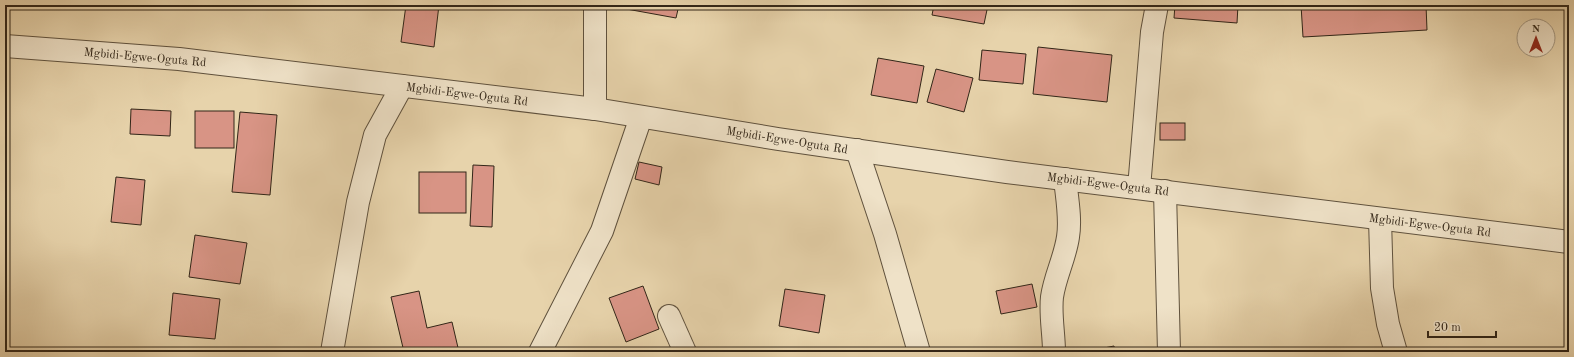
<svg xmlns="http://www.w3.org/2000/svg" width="1574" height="357" viewBox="0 0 1574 357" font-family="'Old Standard TT',serif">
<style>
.building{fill:#d89485;stroke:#322618}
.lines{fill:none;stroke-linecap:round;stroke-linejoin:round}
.minor-casing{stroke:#5f513d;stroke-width:24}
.tertiary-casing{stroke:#5f513d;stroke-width:24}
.minor{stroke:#efe2c8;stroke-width:22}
.tertiary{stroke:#efe2c8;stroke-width:22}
.labels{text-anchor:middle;stroke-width:3;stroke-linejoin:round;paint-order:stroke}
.street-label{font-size:12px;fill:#322618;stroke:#efe2c8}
</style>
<rect width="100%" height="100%" fill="#e7d3ab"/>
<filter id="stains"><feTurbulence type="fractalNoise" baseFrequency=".005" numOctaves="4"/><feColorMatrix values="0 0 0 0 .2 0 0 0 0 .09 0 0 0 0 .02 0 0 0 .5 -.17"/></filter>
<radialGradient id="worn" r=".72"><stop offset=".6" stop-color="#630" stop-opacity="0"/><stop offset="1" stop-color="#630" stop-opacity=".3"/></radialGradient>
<g class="building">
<polygon points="406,5 439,5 434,47 401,42"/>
<polygon points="622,5 679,5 676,18 621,8"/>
<polygon points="934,5 988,5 984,24 932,15"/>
<polygon points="1175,5 1238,5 1237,23 1174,18"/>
<polygon points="1301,5 1426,5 1427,30 1303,37"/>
<polygon points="1038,47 1112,55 1107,102 1033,94"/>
<polygon points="982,50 1026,54 1023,84 979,80"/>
<polygon points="878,58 924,66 917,103 871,95"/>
<polygon points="936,69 973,78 964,112 927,102"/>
<polygon points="131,109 171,111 170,136 130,134"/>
<rect x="195" y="111" width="39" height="37"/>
<polygon points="240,112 277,115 270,195 232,192"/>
<rect x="1160" y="123" width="25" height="17"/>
<polygon points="639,162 662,167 659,185 635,179"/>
<polygon points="473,165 494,166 492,227 470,226"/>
<rect x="419" y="172" width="47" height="41"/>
<polygon points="116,177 145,180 141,225 111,222"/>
<polygon points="195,235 247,243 240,284 189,277"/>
<polygon points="1032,284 1037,307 1001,314 996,291"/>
<polygon points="643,286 659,329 626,342 609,298"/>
<polygon points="785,289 825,295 819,333 779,326"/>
<polygon points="419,291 427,328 452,322 459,352 404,352 391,297"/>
<polygon points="173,293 220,299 215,339 169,335"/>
<polygon points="1114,346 1115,352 1084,352"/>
</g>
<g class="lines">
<defs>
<g id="minor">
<polyline points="595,109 595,5"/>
<polyline points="857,150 885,234 919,352"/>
<polyline points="1139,188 1152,32 1157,5"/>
<polyline points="1165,191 1169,352"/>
<polyline points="1380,219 1382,288 1388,324 1396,352"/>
<polyline points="669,316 685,352"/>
<polyline points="332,352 358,202 375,135 402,86"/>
<polyline points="540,352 602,231 641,117"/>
<path d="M1054,352C1054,334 1050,315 1052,297C1055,276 1065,258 1068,237C1071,219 1067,198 1065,179"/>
</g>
<polyline id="tertiary" points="5,46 179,59 595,109 778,139 1007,172 1569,242"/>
</defs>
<use href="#minor" class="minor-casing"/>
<use href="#tertiary" class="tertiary-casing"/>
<use href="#minor" class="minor"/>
<use href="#tertiary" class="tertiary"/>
</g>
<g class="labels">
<g class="street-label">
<text transform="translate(145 57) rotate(5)" y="4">Mgbidi-Egwe-Oguta Rd</text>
<text transform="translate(467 94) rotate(7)" y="4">Mgbidi-Egwe-Oguta Rd</text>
<text transform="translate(787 140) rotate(9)" y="4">Mgbidi-Egwe-Oguta Rd</text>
<text transform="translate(1108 184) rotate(7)" y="4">Mgbidi-Egwe-Oguta Rd</text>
<text transform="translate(1430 225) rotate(7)" y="4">Mgbidi-Egwe-Oguta Rd</text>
</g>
</g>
<rect width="1574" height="357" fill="none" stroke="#e7d3ab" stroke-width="20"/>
<rect x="6" y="6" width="1562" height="345" fill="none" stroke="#322618" stroke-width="2"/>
<rect x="10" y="10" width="1554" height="337" fill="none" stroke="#322618"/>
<g transform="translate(1536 38)"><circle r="19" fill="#efe2c8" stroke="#a39782"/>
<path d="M0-3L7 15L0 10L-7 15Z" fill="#8f2418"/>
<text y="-6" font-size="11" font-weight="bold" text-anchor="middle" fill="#322618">N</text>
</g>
<path d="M1428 331v6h68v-6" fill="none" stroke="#322618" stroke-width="2"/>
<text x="1434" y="331" font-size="12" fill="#322618" stroke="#efe2c8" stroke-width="3" paint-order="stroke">20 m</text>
<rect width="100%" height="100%" filter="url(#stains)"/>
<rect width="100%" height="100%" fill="url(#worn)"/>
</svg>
